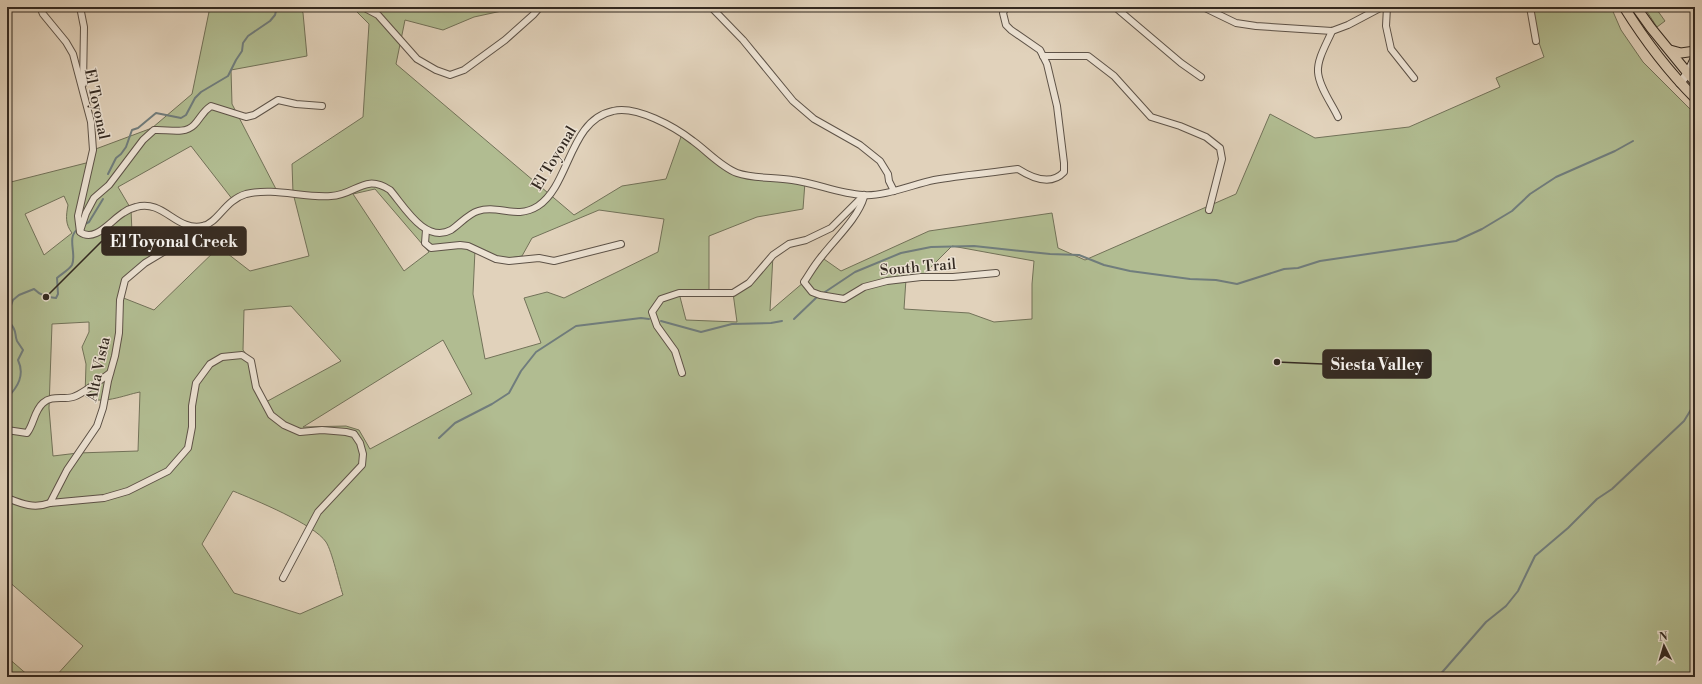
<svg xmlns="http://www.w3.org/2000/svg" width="1702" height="684" viewBox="0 0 1702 684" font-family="'Libre Bodoni',serif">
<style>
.green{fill:#b1bc91;stroke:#727259;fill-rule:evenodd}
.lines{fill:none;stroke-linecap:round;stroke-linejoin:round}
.stream{stroke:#707d7d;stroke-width:2}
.street-casing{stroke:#5e5348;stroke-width:8}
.secondary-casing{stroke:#332921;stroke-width:10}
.primary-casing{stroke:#332921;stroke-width:11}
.street{stroke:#ece2d3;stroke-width:6}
.secondary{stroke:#ece2d3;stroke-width:8}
.primary{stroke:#e1d2bb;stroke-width:9}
.labels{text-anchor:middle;stroke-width:3;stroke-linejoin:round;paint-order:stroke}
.street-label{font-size:15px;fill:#332921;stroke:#ece2d3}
.leader{fill:none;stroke:#332921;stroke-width:1.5}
.callout-dot{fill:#332921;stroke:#ece2d3;stroke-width:1.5}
.callout{fill:#332921;stroke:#332921;stroke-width:1.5}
.callout-label{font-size:16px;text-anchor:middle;font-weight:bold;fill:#fff}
</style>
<rect width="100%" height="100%" fill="#e1d2bb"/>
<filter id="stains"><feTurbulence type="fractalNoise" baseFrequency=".005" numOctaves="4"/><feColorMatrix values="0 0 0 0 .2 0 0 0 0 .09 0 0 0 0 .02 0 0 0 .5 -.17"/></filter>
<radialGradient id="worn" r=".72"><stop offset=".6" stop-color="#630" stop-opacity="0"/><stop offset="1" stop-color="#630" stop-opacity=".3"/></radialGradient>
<g class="green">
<path d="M210,7H300L303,13L307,56L231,70L232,104L277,191L261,192L233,200L191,146L118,187L131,209L132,233L158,255L125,280L121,297L154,310L219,247L250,271L309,256L293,193L292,164L363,117L369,24L352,7H520L474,17L443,30L405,20L396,64L574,215L622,186L666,179L682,134L734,171L805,182L803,209L757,217L709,236V294L679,293L686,320L737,322L733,293L749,283L773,255L770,311L804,282L821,257L841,271L929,231L1052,213L1058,248L1085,260L1236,194L1270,114L1315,138L1409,127L1500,87L1496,78L1544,57L1538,40L1533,7H1611L1621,30L1643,62L1695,114V677H55L83,646L7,580V183L90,162L93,150L152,128L192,94ZM375,189L429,252L404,271L353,194ZM64,196L68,205C66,216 65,224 72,233L44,255L25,214ZM599,210L664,219L658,252L564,298L547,292L524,298L541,343L485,359L473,294L475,250L498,260L522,256L532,238ZM952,246L1034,261L1032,284V319L994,322L969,313L904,309L906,279L921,277ZM291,306L341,361L264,403L256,387L251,361L243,350L244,310ZM89,322V332L82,347L86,364L85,396C101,406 124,395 140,392L138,451L78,453L53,456L49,408L52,324ZM443,340L472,394L370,449L359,430L346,426L303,427ZM233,491C255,500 314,524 326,542C332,551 339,583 343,595L300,614L234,593L202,544Z"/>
<polygon points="1644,7 1655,7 1665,21 1657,27"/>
<polygon points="7,657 30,677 7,677"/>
</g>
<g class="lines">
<g class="stream">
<polyline points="108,174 116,158 121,154 126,147 132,130 138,128 156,113 181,118 186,115 195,98 201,92 228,76 236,60 242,51 243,43 248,36 270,21 275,15 277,7"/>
<polyline points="85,224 89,222 103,199"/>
<polyline points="822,294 855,272 901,253 931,247 974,246 1050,254 1079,255 1104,265 1130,271 1190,279 1216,280 1237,284 1284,269 1298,268 1320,261 1456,241 1482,229 1512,211 1530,194 1556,177 1615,151 1633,141"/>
<polyline points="794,319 818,296"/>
<polyline points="661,321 701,332 732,324 771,323 782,321"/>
<path d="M7,398C18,387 25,375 18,360L23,350C21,347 19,344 17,341C14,334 18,332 10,323V308L13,300L19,295L34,289C41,296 47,297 56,298L58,294L57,278C61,274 69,270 72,265C77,254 66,237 78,229"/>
<polyline points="439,438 455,423 492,404 509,393 521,371 536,352 576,326 641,318 649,319"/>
<polyline points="1438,677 1486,622 1506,606 1518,591 1535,556 1568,528 1597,499 1612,489 1684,421 1695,403"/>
</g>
<defs>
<g id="street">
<path d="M40,7L43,14L66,42L73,54L91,122L93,150L78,216L80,232C95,243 110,221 123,213C127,210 132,208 136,207C164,199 176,232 203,226C218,223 225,200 246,194C275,187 302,198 331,196C356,195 364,173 390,190C404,206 425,244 451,230C460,224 468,214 478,211C498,204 516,220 538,206C570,185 569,120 613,111C636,105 675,127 693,141C707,151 721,167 737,173C754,179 774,177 792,180C816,183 839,194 863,195C883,197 914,184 934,180C962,175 990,173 1018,169C1032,178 1051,186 1064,172V163L1057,106L1047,64L1040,50L1011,30L1006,25L1003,13L1006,7"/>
<polyline points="80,7 84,27 83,84"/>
<polyline points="363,7 378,15 417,59 436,70 450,75 464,70 505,40 533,15 540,7"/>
<polyline points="711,7 743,40 793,101 814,119 860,145 880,161 888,174 889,181 894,191"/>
<polyline points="1115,7 1181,63 1201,77"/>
<polyline points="1203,7 1236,23 1256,26 1332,31 1348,25 1382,7"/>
<polyline points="1387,7 1386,26 1391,49 1414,78"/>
<polyline points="1530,7 1536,41"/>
<path d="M1332,31C1327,43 1317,59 1318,72C1319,87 1332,104 1338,117"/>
<polyline points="1043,56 1088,56 1114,76 1151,117 1180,126 1206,137 1220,148 1222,159 1209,210"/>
<path d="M864,197C858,218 835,239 822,256C815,264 810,273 804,282L812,292L820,295L844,299L864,287L887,281L921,277H953L996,273"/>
<polyline points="426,230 425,243 431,248 460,245 468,246 496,259 509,261 539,258 554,261 621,244"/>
<path d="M80,231L86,213L94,198L109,185L143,140L154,130C167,129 184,135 194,125C201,118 202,112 211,106L246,117L254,115L278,100L296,104L322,106"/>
<polyline points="682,373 675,351 657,326 652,312 661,299 679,293 733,293 749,283 773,255 789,244 806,240 831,228 864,195"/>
<path d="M7,430L27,433C34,424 34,411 43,403C52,395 62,400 73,397C81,395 102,379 110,373"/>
<path d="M7,498C22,504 34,509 50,503L67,470L97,426L103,408L108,381L115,356L119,333L120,300L125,280L145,263L185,239L199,236L204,226"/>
<polyline points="50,503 104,498 128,491 168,471 188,448 192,427 192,406 196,383 210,364 222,357 242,355 251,361 256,387 271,415 284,425 300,432 322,430 346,432 354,434 360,443 363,454 362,465 318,512 283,578"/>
</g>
<polyline id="secondary" points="1680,83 1688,73 1695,58"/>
<g id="primary">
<path d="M1624,7C1644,39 1668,71 1695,98"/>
<polyline points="1636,7 1651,28 1695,82"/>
<polyline points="1670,50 1681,53 1695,51"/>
</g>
</defs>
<use href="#street" class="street-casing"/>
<use href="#secondary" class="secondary-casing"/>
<use href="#primary" class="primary-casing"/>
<use href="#street" class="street"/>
<use href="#secondary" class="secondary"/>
<use href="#primary" class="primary"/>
</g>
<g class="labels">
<g class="street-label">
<text transform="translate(97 104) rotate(78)" y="5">El Toyonal</text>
<text transform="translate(554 158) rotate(-59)" y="5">El Toyonal</text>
<text transform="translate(918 267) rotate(-5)" y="5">South Trail</text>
<text transform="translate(98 369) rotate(-78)" y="5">Alta Vista</text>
</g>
</g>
<path class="leader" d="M46 297L102 241M1277 362L1323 364"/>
<g class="callout-dot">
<circle cx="46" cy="297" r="4"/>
<circle cx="1277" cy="362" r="4"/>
</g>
<g class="callout">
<rect x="102" y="227" width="144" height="28" rx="4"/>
<rect x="1323" y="350" width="108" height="28" rx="4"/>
</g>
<g class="callout-label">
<text x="174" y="247">El Toyonal Creek</text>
<text x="1377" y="370">Siesta Valley</text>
</g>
<rect width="1702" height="684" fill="none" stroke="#e1d2bb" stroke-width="24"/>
<rect x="8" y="8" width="1686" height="668" fill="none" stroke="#332921" stroke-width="2"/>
<rect x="12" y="12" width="1678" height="660" fill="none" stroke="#332921"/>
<g transform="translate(1664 646) rotate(355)" stroke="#ece2d3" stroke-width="3" paint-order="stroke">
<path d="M0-3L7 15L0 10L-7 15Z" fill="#332921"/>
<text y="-6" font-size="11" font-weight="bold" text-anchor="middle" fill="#332921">N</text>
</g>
<rect width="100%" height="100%" filter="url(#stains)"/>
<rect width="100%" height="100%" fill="url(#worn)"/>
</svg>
